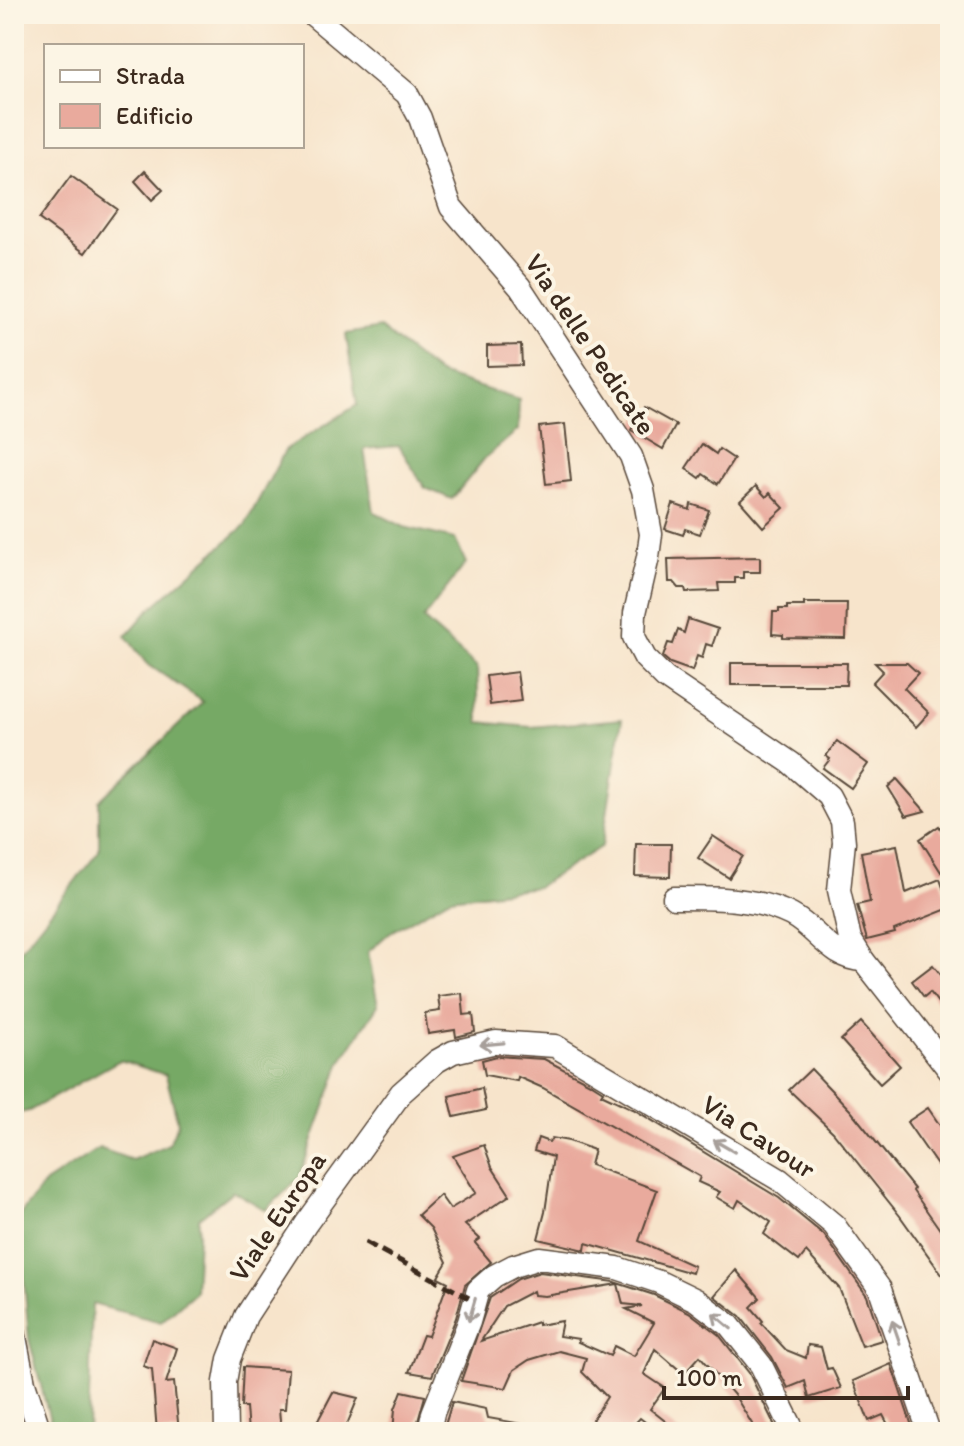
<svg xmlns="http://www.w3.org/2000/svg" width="964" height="1446" viewBox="0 0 964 1446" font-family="Itim,sans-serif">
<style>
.forest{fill:#76a965;stroke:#586a42;stroke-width:2}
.building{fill:#e9aa9d;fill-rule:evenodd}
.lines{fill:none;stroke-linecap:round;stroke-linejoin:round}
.minor-casing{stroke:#574638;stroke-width:25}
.minor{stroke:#fff;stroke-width:22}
.rail{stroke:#3b2a1e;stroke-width:5;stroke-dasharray:12 6;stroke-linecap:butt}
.oneway{stroke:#a79f9a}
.labels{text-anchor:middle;stroke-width:8;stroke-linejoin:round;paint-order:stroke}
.street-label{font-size:28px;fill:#3b2a1e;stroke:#fcf5e5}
</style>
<rect width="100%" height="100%" fill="#fcf5e5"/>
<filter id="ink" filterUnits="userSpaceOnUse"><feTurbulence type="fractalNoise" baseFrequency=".0125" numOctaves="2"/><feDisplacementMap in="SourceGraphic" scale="16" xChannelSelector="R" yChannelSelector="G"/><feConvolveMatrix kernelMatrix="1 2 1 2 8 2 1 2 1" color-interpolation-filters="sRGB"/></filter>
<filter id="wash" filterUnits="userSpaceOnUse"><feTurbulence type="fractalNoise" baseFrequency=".006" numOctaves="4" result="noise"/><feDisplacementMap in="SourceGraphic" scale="32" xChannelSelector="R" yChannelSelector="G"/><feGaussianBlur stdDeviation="1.8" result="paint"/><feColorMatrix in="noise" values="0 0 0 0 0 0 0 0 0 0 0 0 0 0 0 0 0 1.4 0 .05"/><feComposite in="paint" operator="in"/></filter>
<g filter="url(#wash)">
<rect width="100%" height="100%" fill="#f7e4cb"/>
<polygon class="forest" points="380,328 439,374 519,400 518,430 485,458 452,499 425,488 399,446 364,449 374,512 404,527 455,539 466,563 423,619 477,667 479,722 531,727 622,719 602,846 537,887 450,898 389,933 368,952 378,1005 341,1062 299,1178 266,1210 233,1191 199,1218 195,1292 161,1322 92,1304 88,1432 53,1432 29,1339 19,1216 45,1183 99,1148 132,1160 169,1144 178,1123 166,1075 120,1060 29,1111 14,1114 14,958 99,851 99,801 203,702 146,663 126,636 147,612 245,525 286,449 357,405 346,334"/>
<g id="blocks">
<g class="building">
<polygon points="145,171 163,190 152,200 135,181"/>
<polygon points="71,176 117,209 85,253 39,219"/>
<polygon points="521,345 522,365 487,366 487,346"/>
<polygon points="644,407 676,425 663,449 631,430"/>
<polygon points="565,424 571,481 546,484 539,427"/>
<polygon points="702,444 716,454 719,449 734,459 718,484 703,474 700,478 686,468"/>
<polygon points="756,486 766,497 770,493 784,508 763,527 740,501"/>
<polygon points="673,504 690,510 691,504 709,510 700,534 685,529 683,535 665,529"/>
<polygon points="760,557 760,572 743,572 743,578 735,578 735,583 718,583 719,591 686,592 685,588 679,588 674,582 669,582 668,559"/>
<polygon points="804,603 847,603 846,639 783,638 783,635 772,634 773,612 779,612 779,609 787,609 787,606 804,606"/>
<polygon points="688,619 718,629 712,646 706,644 702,658 697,656 692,671 670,663 663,657 668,643 673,644 678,630 684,633"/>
<polygon points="731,663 847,663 846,685 731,685"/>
<polygon points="875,663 907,663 918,673 904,688 929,713 916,727 872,683 883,671"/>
<polygon points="517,672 521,701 490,705 486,676"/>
<polygon points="837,741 868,764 851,788 823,768 830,759 826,756"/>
<polygon points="897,779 925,811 906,816 888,787"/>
<polygon points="939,826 950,844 950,866 941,872 920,839"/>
<polygon points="713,836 743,856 729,878 698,858"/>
<polygon points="636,844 671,844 670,877 635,876"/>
<polygon points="897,845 906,893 940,879 950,908 894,930 895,933 867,940 857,905 870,902 861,852"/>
<polygon points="933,965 945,980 950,976 950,996 939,1004 930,992 924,997 912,981"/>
<polygon points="462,993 464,1015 473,1014 475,1032 456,1037 455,1030 428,1034 425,1013 440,1011 438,996"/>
<polygon points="861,1022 900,1066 880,1084 841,1040"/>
<polygon points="497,1056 544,1059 592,1084 603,1091 601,1094 633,1109 779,1198 824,1235 867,1296 882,1340 862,1346 839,1288 806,1252 799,1261 764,1234 771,1222 739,1200 735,1208 716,1197 720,1192 698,1182 700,1177 543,1088 518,1077 517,1081 485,1075 482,1060"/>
<polygon points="811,1069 851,1111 914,1189 913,1191 950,1244 950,1286 900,1216 833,1132 789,1090"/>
<polygon points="482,1088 486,1110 454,1117 449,1096"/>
<polygon points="928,1108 950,1140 950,1184 907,1122"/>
<polygon points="538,1138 549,1142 552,1138 569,1141 594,1150 590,1165 657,1190 639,1241 694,1266 692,1273 586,1243 585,1250 538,1239 545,1212 553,1157 534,1151"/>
<polygon points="484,1145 492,1167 510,1195 465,1225 480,1239 475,1243 491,1262 465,1285 456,1318 432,1376 409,1372 423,1335 428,1336 448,1282 438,1277 447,1262 431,1228 418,1215 440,1195 450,1209 476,1193 453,1156"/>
<polygon points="736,1270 760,1298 751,1307 763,1321 761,1323 786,1350 806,1358 808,1345 821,1347 827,1369 832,1368 841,1388 809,1398 805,1381 788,1388 772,1357 740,1316 714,1296"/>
<path d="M540,1272L614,1282L654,1295L689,1312L719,1335L749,1373L778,1432H757L735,1396L700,1356L684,1374L655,1349L644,1374L665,1388L650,1409L679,1432H658L640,1418L627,1432H600L591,1422L607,1397L582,1372L586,1358L559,1351L529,1360L514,1370L506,1388L461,1381L490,1298L518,1279ZM618,1284L623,1304L642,1306L626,1309L654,1323L634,1356L614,1346L610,1356L578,1342L579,1339L559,1336L562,1321L538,1325V1322L481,1341L504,1306L533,1291L534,1295L545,1296Z"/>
<polygon points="152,1339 177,1348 166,1383 174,1382 179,1432 157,1432 152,1369 143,1366"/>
<polygon points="891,1364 914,1432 892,1432 883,1415 869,1421 853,1381"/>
<polygon points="243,1367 288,1370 285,1409 279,1409 281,1432 248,1432 246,1407 241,1407"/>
<polygon points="402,1391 425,1396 415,1432 393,1432 395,1409"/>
<polygon points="333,1392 358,1398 344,1432 314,1428"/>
<polygon points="452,1402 486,1409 488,1418 528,1425 527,1432 443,1432"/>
</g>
</g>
</g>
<g filter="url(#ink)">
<use href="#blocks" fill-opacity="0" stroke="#574638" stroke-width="2"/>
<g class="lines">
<defs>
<g id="minor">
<polyline points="312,14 407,94 420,118 451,207 520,287 631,456 643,490 651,534 648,557 635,613 634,637 645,658 665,678 791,763 829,796 842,821 844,842 839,890 850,939 863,960 950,1071"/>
<path d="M674,898C713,898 756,897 791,915C818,929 830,959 863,960"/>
<polyline points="14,1332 24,1383 40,1432"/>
<polyline points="226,1432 225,1382 229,1359 246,1316 306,1224 401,1093 437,1061 453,1052 496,1042 555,1046 780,1180 834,1225 880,1289 929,1432"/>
<polyline points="429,1432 433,1413 469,1322 478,1290 494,1276 513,1266 539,1258 617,1268 659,1282 696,1300 729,1325 761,1365 794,1432"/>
</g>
</defs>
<use href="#minor" class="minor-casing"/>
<use href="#minor" class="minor"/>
<polyline class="rail" points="365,1242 469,1298"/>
</g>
<defs><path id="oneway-shaft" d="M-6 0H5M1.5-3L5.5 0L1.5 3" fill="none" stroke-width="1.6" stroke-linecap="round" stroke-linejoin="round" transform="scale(2)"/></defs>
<g class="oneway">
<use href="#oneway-shaft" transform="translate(492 1044) rotate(175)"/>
<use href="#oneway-shaft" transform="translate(724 1146) rotate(-150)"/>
<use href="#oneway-shaft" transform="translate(472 1310) rotate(106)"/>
<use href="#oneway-shaft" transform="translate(722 1321) rotate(-140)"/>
<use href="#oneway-shaft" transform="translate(896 1332) rotate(-109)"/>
</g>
</g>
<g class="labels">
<g class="street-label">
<text transform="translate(591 344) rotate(56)" y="10">Via delle Pedicate</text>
<text transform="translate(759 1136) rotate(33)" y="10">Via Cavour</text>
<text transform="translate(277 1216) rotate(-56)" y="10">Viale Europa</text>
</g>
</g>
<rect width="964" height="1446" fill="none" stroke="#fcf5e5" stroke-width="48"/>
<rect x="44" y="44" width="260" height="104" fill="#fcf5e5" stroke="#afa495" stroke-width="2"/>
<rect x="60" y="70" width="40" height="12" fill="#ffffff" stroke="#afa495" stroke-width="2"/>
<text x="116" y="84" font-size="24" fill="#3b2a1e">Strada</text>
<rect x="60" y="104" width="40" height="24" fill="#e9aa9d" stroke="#afa495" stroke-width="2"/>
<text x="116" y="124" font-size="24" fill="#3b2a1e">Edificio</text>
<path d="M664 1386v12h244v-12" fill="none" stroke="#3b2a1e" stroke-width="4"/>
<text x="676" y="1386" font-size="24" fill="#3b2a1e" stroke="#fcf5e5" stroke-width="6" paint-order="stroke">100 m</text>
</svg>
